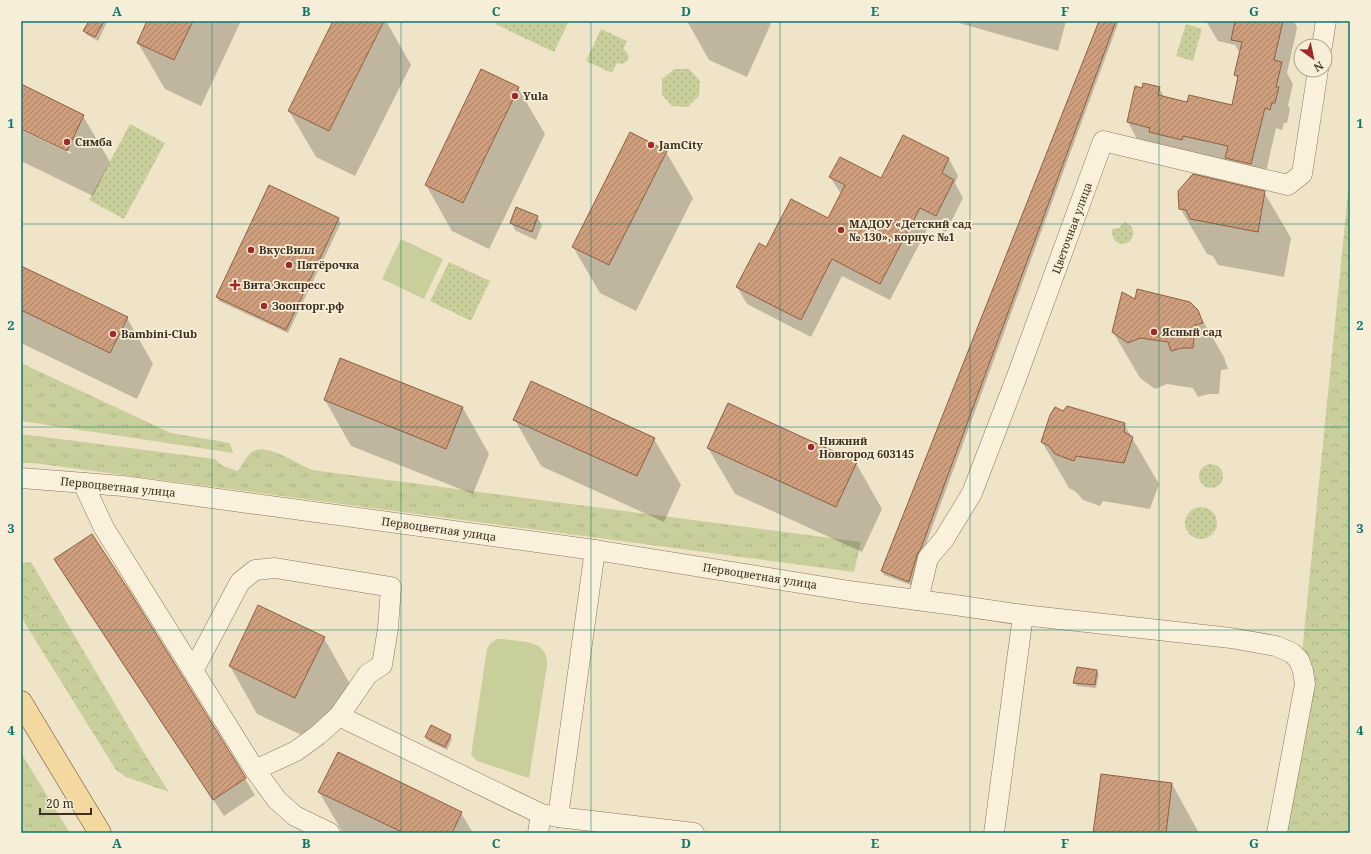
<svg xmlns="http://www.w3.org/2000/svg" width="1371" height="854" viewBox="0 0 1371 854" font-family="'Noto Serif',serif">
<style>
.grass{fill:url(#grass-tufts)}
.forest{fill:url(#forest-crowns)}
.park{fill:url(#park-dots)}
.garden{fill:#c9cf9b}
.shadow{fill:#0003}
.building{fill:url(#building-hatch);stroke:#8d5f41}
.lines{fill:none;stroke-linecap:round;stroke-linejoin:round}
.minor-casing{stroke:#8d765c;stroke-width:21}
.major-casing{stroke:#5b4430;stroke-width:23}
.minor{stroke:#faf1dc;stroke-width:20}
.major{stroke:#f3d9a0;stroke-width:22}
.grid{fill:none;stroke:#0f766e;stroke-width:1;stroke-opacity:0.55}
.poi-dot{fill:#9e2a2b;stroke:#f7eed8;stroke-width:1.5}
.labels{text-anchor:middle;stroke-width:3.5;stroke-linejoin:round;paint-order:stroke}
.poi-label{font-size:11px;font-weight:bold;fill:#3d2e20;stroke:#f7eed8;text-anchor:start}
.street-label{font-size:11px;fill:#3d2e20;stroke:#f7eed8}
.neatline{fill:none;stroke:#0f766e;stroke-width:1.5}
.grid-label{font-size:13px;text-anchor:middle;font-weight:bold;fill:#0f766e}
</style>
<defs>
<pattern id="grass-tufts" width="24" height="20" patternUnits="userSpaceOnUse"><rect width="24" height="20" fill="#c9cf9b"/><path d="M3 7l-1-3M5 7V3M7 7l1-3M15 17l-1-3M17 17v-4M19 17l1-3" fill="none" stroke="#aeb285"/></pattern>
<pattern id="forest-crowns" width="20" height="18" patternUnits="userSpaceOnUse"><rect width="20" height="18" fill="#c9cf9b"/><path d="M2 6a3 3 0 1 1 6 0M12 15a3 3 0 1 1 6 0" fill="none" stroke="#aeb285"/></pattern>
<pattern id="park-dots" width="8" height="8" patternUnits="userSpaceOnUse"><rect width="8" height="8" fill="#c9cf9b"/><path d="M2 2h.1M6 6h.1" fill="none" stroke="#aeb285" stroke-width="1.8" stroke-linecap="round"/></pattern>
<pattern id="building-hatch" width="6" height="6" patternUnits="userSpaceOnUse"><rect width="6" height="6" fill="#cf9f7d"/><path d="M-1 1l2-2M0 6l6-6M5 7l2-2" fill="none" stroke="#a98266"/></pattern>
</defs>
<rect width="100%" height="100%" fill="#f0e4c8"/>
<g class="grass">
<polygon points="21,363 171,433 230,443 233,453 21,421"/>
<path d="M21,434L215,459L223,466L238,471C242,465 247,455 253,451C267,443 298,464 312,470L861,542L854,572L33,463H21Z"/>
<polygon points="21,753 70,833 21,833"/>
</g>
<g class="forest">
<polygon points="1350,173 1350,833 1284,833"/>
<polygon points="31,562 141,748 169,792 126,777 116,770 21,617 21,563"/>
</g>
<g class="park">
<polygon points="497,21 569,21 554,52 495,24"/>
<polygon points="1186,24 1202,29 1193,61 1176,56"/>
<path d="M601,29L627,41L623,49C628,52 629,55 628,60L623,64L617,63L612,73L586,61Z"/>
<polygon points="674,69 689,69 700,81 699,96 688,107 672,106 662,95 662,79"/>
<polygon points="130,124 165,143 124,219 89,200"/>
<path d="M1125,222L1132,227C1140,246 1110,252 1112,229L1119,228Z"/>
<polygon points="449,262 490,281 471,321 430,301"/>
<circle cx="1211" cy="476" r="12"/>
<circle cx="1201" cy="523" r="16"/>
</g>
<g class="garden">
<polygon points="401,239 443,259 424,299 382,279"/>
<path d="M497,639H502C521,642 549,639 547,666L529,778L477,761L471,755L487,649L490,644Z"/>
</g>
<g class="shadow">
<polygon points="90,21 107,22 98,41 87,35 84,31"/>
<polygon points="148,21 241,21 201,106 165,89 138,43"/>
<polygon points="334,21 386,21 411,65 355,176 316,157 289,111"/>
<polygon points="687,21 772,21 747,77 709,60"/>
<polygon points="952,21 1066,21 1058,51"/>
<polygon points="1100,21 1119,21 923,552 919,559 911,585 884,575 882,571"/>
<polygon points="1206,21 1294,21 1297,28 1287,73 1293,84 1288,105 1290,109 1287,123 1284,123 1282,130 1276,128 1263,185 1139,143 1128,122 1136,88 1142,89 1159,88 1165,98 1188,103 1232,106 1238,80 1235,75 1240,53 1235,45 1218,41"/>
<polygon points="21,85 83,116 110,162 93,196 21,161 21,130 71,154 71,152 21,127"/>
<polygon points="518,88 545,134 489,249 452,231 426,185"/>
<polygon points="904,136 949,159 958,176 955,183 963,198 946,232 930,224 890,300 842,276 811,337 747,304 737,287 767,248 828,219 841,194 830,177 882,179"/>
<polygon points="666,152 693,198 636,311 600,293 573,247"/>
<polygon points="1264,192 1291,238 1284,277 1218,265 1213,256 1207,254 1180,208"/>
<polygon points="537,217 542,225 536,240 516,231 511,223"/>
<polygon points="338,219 341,223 288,333 219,301 217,297"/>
<polygon points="21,267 127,318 153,364 137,399 21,343"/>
<polygon points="1136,300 1197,311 1224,357 1228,369 1221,370 1219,394 1209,394 1198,397 1193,388 1167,384 1155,389 1140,378 1113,332"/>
<polygon points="325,400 463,408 489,454 473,494 351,446"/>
<polygon points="515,420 654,439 681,485 664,522 541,466"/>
<polygon points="1124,424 1159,484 1150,509 1103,501 1100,506 1083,500 1076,492 1069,488 1042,442"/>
<polygon points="708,448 856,463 882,509 862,552 735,494"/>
<polygon points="55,559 129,592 255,795 224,816 65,576"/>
<polygon points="324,638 351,686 323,745 257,714 230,666"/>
<polygon points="1096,670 1099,674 1096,688 1077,686 1074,682"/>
<polygon points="450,736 452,739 447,750 428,741 426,737"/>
<polygon points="1102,775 1172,784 1199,833 1094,833"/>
<polygon points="319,792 461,813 473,833 343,833"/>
</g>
<g class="building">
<polygon points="89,21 104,21 95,37 83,31"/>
<polygon points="147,21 193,21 174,60 137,43"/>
<polygon points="333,21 384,21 329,131 288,111"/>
<polygon points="1099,21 1116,21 921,548 917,555 909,582 881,571"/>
<polygon points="1235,21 1283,21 1274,60 1282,62 1276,87 1279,87 1275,103 1272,103 1270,110 1265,108 1251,164 1225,158 1228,146 1183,136 1182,140 1149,132 1150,128 1127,122 1135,86 1142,88 1143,83 1160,87 1158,95 1187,102 1189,95 1232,105 1238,76 1234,75 1242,42 1231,40"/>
<polygon points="481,69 519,87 463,203 425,185"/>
<polygon points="21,84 84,115 67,151 21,129"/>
<polygon points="630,132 667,151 609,265 572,247"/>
<polygon points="903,135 949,158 942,173 954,180 936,216 920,208 880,284 832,259 801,320 736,287 759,243 766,247 791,199 828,218 845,185 829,177 840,157 881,178"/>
<polygon points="1193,174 1265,191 1258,232 1190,219 1186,210 1179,209 1178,191"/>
<polygon points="269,185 339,218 286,330 216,297"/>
<polygon points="516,207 538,216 532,232 510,223"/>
<polygon points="21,266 128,317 110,353 21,310"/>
<polygon points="1137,289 1190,302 1198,310 1203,323 1195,325 1193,348 1182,348 1171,351 1168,342 1140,338 1128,343 1112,332 1122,292 1135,299"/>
<polygon points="340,358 463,407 446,449 324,400"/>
<polygon points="531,381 655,438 637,476 513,420"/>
<polygon points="728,403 857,462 836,507 707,448"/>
<polygon points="1067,406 1125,423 1124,432 1133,437 1124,463 1076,456 1074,461 1055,454 1049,446 1041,442 1050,415 1055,407 1063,411"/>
<polygon points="92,534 130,592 246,778 213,800 54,559"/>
<polygon points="258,605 325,637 295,698 229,666"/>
<polygon points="1077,667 1097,670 1095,685 1073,683"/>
<polygon points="431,725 451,735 445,747 425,737"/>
<polygon points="338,752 462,812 452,833 404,833 318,792"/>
<polygon points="1101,774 1172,783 1166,833 1093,833"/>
</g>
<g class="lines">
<defs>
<g id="minor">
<polyline points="1322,46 1326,21"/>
<polyline points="21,478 123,486 595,550 856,592 955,605 1023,615 1231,638 1276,646 1292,653 1299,660 1303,671 1305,684 1277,833"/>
<polyline points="83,483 104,528 255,770 277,800 295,816 330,833"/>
<polyline points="918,600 928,558 944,539 972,493 1017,376 1103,141 1288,185 1302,174 1318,70"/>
<polyline points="193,671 240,582 255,570 275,568 391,587 388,628 382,665 368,674 339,716 318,735 296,751 255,770"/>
<polyline points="339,716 541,814 558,817 694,833"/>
<polyline points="558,817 595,550"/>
<polyline points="538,833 541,814"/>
<polyline points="994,833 1023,615"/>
</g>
<polyline id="major" points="21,702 100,833"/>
</defs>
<use href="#minor" class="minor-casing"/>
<use href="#major" class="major-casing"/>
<use href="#minor" class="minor"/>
<use href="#major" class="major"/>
</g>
<path class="grid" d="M212,21V833M401,21V833M591,21V833M780,21V833M970,21V833M1159,21V833M21,224H1350M21,427H1350M21,630H1350"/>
<g class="poi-dot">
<circle cx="515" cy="96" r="4"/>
<circle cx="67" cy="142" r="4"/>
<circle cx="651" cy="145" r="4"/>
<circle cx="841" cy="230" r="4"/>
<circle cx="251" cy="250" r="4"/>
<circle cx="289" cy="265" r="4"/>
<path d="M233 279h4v4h4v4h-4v4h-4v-4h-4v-4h4z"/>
<circle cx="264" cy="306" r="4"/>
<circle cx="1154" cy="332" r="4"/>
<circle cx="113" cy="334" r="4"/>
<circle cx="811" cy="447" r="4"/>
</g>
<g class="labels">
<g class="poi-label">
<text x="523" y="100">Yula</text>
<text x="75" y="146">Симба</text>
<text x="659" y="149">JamCity</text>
<text x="849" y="228">МАДОУ «Детский сад<tspan x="849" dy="13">№ 130», корпус №1</tspan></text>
<text x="259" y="254">ВкусВилл</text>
<text x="297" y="269">Пятёрочка</text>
<text x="243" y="289">Вита Экспресс</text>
<text x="272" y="310">Зоопторг.рф</text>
<text x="1162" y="336">Ясный сад</text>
<text x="121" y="338">Bambini-Club</text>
<text x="819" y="445">Нижний<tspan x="819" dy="13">Новгород 603145</tspan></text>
</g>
<g class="street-label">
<text transform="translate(1072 228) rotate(-70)" y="4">Цветочная улица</text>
<text transform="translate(118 487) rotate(6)" y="4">Первоцветная улица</text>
<text transform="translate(439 529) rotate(8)" y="4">Первоцветная улица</text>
<text transform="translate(760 576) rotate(9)" y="4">Первоцветная улица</text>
</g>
</g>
<rect width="1371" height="854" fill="none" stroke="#f7eed8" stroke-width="44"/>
<g transform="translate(1313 58) rotate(147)"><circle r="19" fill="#f7eed8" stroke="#ada18e"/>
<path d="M0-3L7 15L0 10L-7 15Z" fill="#9e2a2b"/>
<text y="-6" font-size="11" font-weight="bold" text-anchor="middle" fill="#3d2e20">N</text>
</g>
<path d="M40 808v6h51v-6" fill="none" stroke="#3d2e20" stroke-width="2"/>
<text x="46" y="808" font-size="12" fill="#3d2e20" stroke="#f7eed8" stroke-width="3" paint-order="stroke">20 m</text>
<rect x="22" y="22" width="1327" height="810" class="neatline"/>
<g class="grid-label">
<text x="117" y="16">A</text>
<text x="306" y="16">B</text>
<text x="496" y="16">C</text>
<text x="686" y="16">D</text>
<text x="875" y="16">E</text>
<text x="1065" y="16">F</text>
<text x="1254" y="16">G</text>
<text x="11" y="128">1</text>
<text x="1360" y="128">1</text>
<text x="11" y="330">2</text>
<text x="1360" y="330">2</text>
<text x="11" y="533">3</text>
<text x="1360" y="533">3</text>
<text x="11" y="735">4</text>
<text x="1360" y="735">4</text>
<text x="117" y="848">A</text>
<text x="306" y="848">B</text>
<text x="496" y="848">C</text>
<text x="686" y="848">D</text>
<text x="875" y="848">E</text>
<text x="1065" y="848">F</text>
<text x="1254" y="848">G</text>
</g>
</svg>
